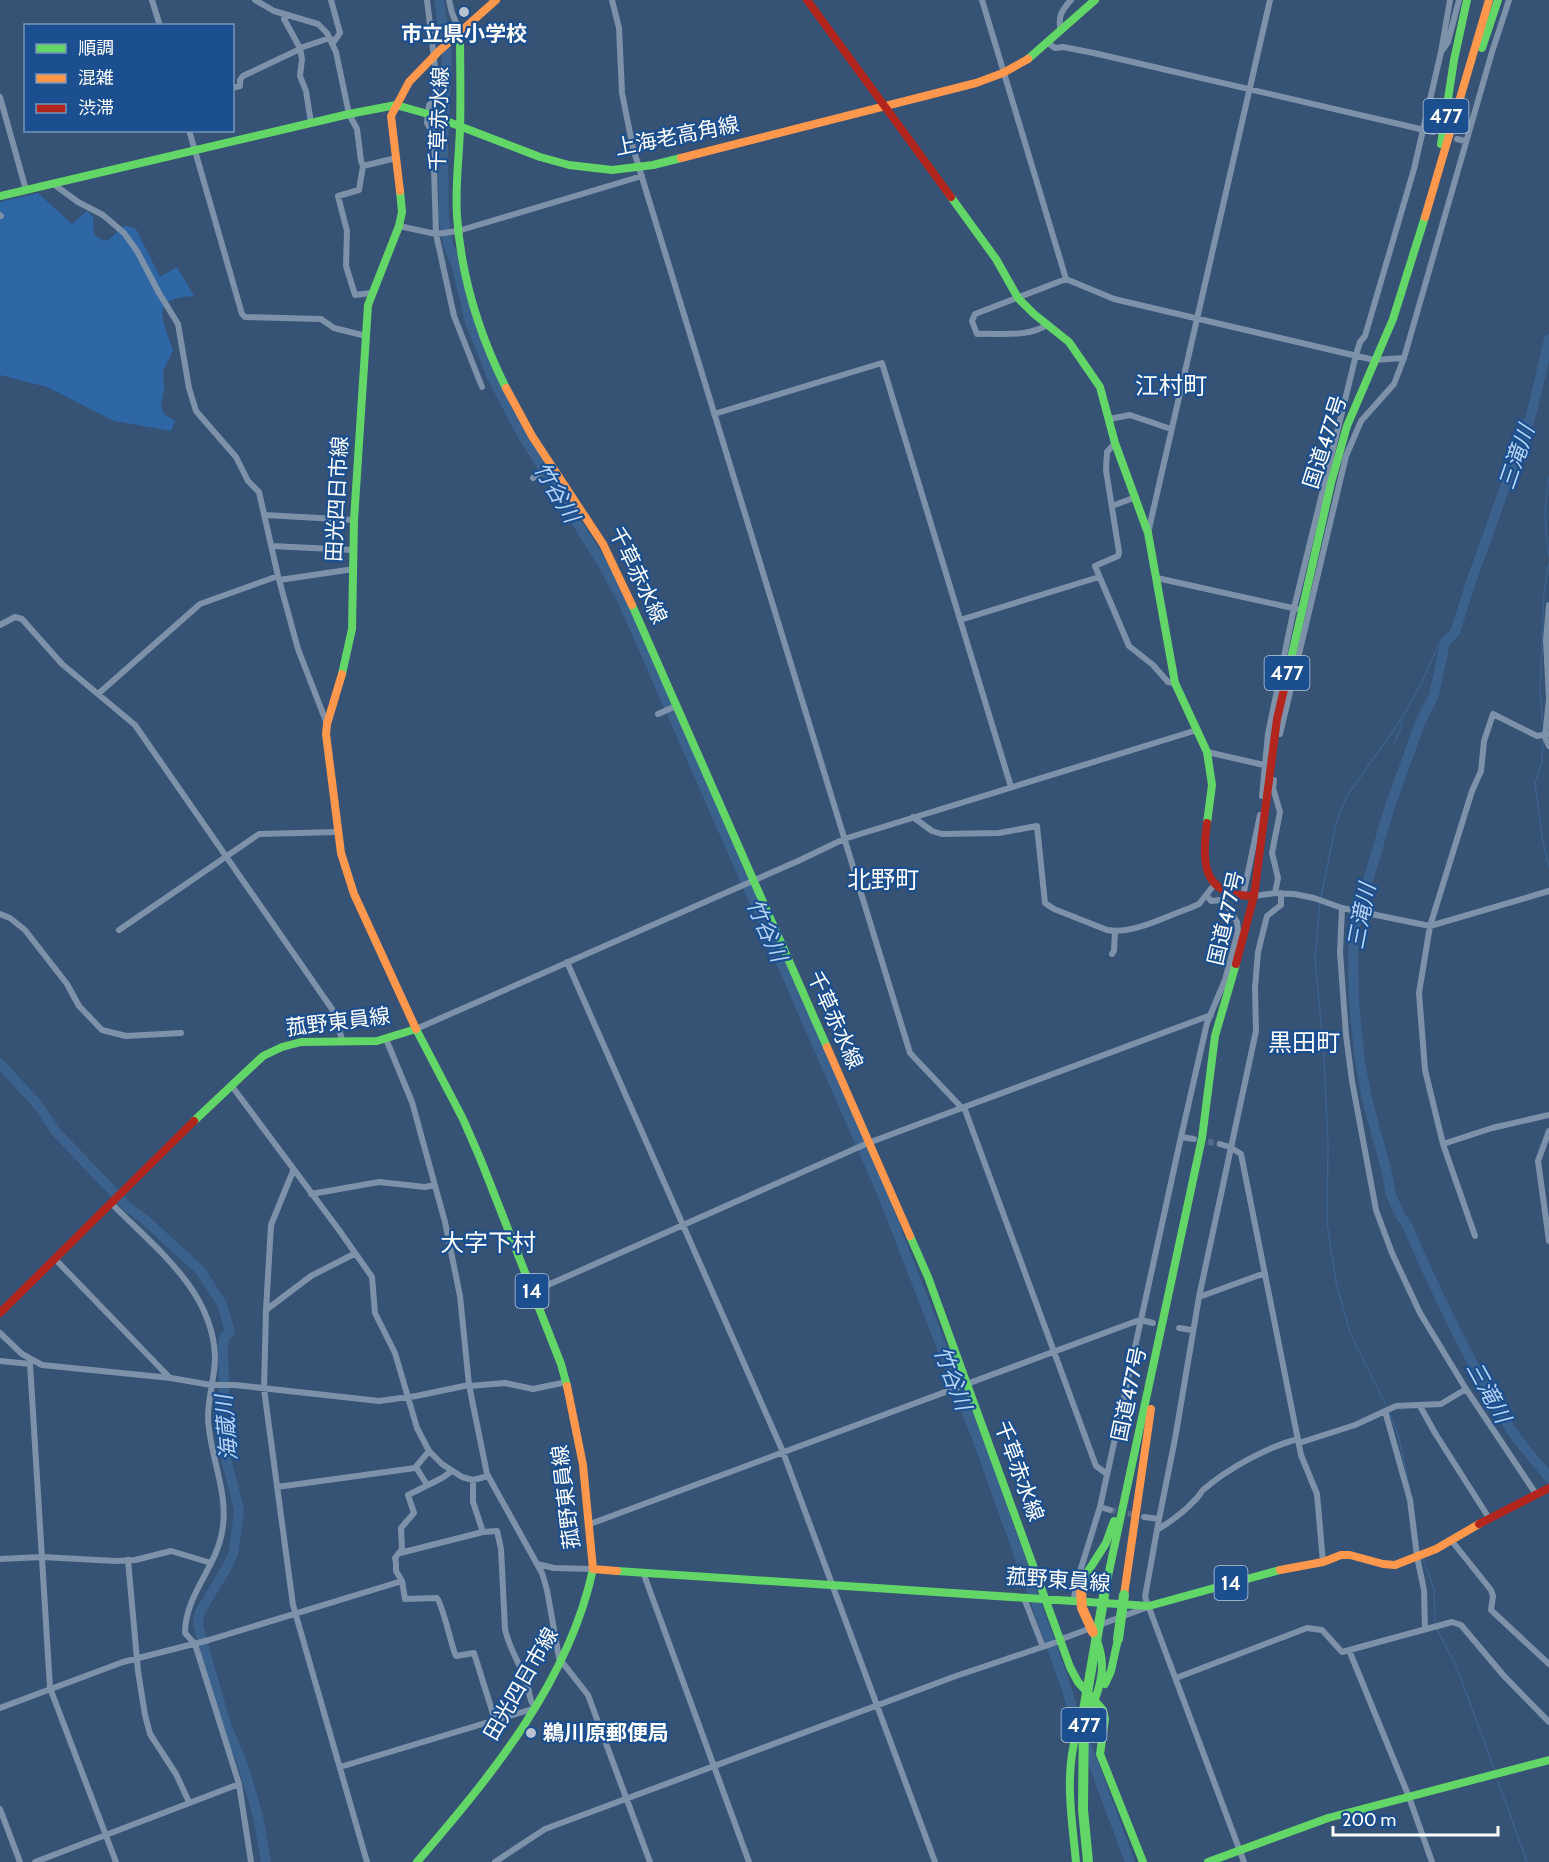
<svg xmlns="http://www.w3.org/2000/svg" width="1549" height="1862" font-family="Cabin,'Noto Sans JP',sans-serif">
<rect width="100%" height="100%" fill="#365274"/>
<path fill="#2f66a5" d="M38,193L72,224L87,211L93,217L94,234C113,252 113,227 126,226C127,226 135,228 136,229L160,277L177,267L194,296C147,298 164,321 173,351L163,371L164,389L161,406L164,414L175,421L171,431L114,421L47,387L0,375V202Z"/>
<g fill="none" stroke-linecap="round" stroke-linejoin="round">
<path stroke="#3b618d" stroke-width="1.5" d="M1549,477C1544,504 1544,529 1549,556
M1543,724L1540,692L1544,592L1549,563
M1543,738L1542,761L1535,783L1542,837L1549,867
M1394,743L1401,728L1402,718
M1321,897L1336,823L1347,796L1402,718L1422,682L1441,640L1455,632
M1320,902L1315,958L1324,1056L1328,1144L1327,1223L1336,1282L1350,1333L1387,1407
M1389,1412L1398,1434L1410,1491
M1413,1504L1419,1550
M1422,1557L1434,1588L1435,1625
M1437,1629L1457,1668L1494,1768
M1498,1781L1527,1862"/>
<path stroke="#3b618d" stroke-width="10" d="M439,0L447,54L443,147L444,219L448,245L457,266L470,322L492,377L520,431L602,563L624,604L882,1193L980,1446L1066,1687L1072,1707L1070,1720L1078,1736L1087,1747L1130,1862
M1549,339L1532,412L1472,579L1455,632L1445,643L1434,695L1420,723L1389,809L1355,926L1353,955L1354,1003L1360,1062L1367,1099L1386,1169L1391,1195L1401,1217L1406,1223C1436,1292 1469,1363 1509,1427C1520,1445 1536,1460 1549,1478
M0,1064L37,1104L57,1133L129,1208L144,1219L200,1270L222,1304L230,1332L224,1338L223,1347L224,1391L221,1429L226,1459L239,1509L236,1535L233,1554L227,1567L200,1612L198,1623L204,1649L227,1727L242,1762L258,1816L266,1862"/>
<path stroke="#546c89" stroke-width="6" stroke-dasharray="6 3" stroke-linecap="butt" d="M1199,1140L1220,1144
M1110,1510L1136,1515"/>
<path stroke="#7d92a8" stroke-width="6" d="M152,0L160,26
M255,0L274,11L318,24L327,33L336,52L349,114L357,129L361,161L363,166
M331,0L340,33L333,43
M427,0L437,83L435,99L429,105L427,123L435,136L434,168L436,234L454,316L482,387
M449,0L452,13L460,32
M612,0L619,28L622,93L633,148L910,1053L962,1108
M982,0L1066,279
M284,14V19L300,48L302,59L300,76L306,91L311,123
M1061,31C1057,17 1062,10 1071,0
M1048,43L1055,48L1063,47L1094,53L1433,132
M300,48L330,38
M1441,52L1448,42L1459,0
M232,88L240,86V80L243,76L300,49
M0,97L26,190
M189,130L242,314L245,317L321,319L334,328L366,336
M1457,139L1465,141
M52,183L78,202L103,215L124,233L137,251L159,293L178,324L189,388L196,411L236,457L248,481L259,492L278,576L298,649L327,724
M0,215L1,216
M399,226L436,234L458,231L642,176
M371,293L355,295L346,266L347,231L338,196L359,190L363,166L396,158
M1048,324C1029,338 999,333 977,334L972,321L975,314L1066,279L1114,299L1374,360L1404,358L1492,52L1509,0
M714,414L882,363L1011,787
M1109,419L1130,415L1171,429
M1115,443L1107,452L1106,470L1119,552L1118,556L1095,566L1129,646L1153,665L1168,682L1175,683
M533,478L551,465
M1112,506L1136,497
M265,515L354,520
M1148,533L1270,0
M272,546L353,550
M1157,578L1297,609
M279,580L354,569
M1549,605L1546,640L1549,699L1545,737L1549,746
M960,620L1099,577
M0,625L15,617L22,619L62,664L135,725L332,1009L343,1042
M98,694L200,604L278,576
M658,714L676,706
M1280,734L1346,456L1361,421L1394,384L1404,358
M1207,752L1264,765
M1274,780L1273,788L1280,812L1272,853L1278,878L1275,893
M1262,796L1268,734L1294,608L1356,355L1360,342L1365,336L1414,169L1441,52L1450,0
M913,817L932,831L942,834L999,833L1037,826L1045,903L1054,909L1107,930C1132,935 1166,916 1190,908L1199,904L1214,885
M1243,896L1260,815
M1254,896L1275,893L1294,894L1314,898L1342,908L1430,926L1549,891
M1342,908L1340,952L1346,1035L1352,1081L1376,1210L1392,1253L1420,1313L1466,1389L1536,1494
M0,914L10,918L25,930L67,984L79,1006L102,1030L126,1036L181,1033
M119,930L259,834L338,832
M1112,954L1114,951L1115,932
M567,962L783,1452L935,1862
M416,1029L798,861L844,839L1197,730
M386,1039L412,1102L445,1222L460,1296L469,1385L487,1474L542,1573L547,1590L559,1658L588,1695L650,1862
M231,1085L339,1230L372,1277L375,1313L395,1353L417,1428L429,1451L442,1464L462,1477L473,1480L488,1476
M964,1107L1096,1466L1107,1474
M1549,1131L1538,1161L1549,1241
M1194,1139L1181,1137L1207,1023L1225,980L1238,931L1237,922L1225,902L1221,900L1211,901L1207,896
M1220,1144L1230,1147L1241,1154L1301,1455L1317,1494L1323,1562
M1443,1144L1492,1128L1549,1115
M293,1171L271,1225L266,1310L264,1389L293,1605L367,1862
M311,1194L379,1182L425,1187L435,1185
M111,1203C154,1247 213,1290 215,1357C215,1381 205,1405 209,1429C213,1464 229,1497 222,1532C216,1568 185,1595 185,1633L195,1644L239,1784L251,1862
M1475,1236L1443,1144L1425,1070L1419,993L1430,926L1472,791L1481,771L1484,741L1493,714L1537,736L1549,734
M55,1259L170,1378
M532,1292L868,1143L1211,1015
M1199,1297L1256,1031L1255,988L1258,952L1267,916L1281,905V893
M266,1310L311,1276L354,1254
M1179,1328L1192,1330
M0,1333L22,1354L42,1365L171,1378L211,1385H235L379,1401L416,1396L469,1385
M0,1361L30,1364L31,1361
M30,1364L50,1688L116,1862
M469,1386L505,1383L533,1389L567,1382
M1420,1406L1435,1433L1489,1518
M1385,1411L1410,1500L1417,1557L1424,1590L1425,1629
M1299,1443L1355,1425L1396,1406L1441,1404L1466,1389
M416,1467L427,1485
M452,1471L442,1478L408,1495L414,1513L401,1528L402,1549L395,1558L396,1563V1571L402,1581L405,1599L437,1598C442,1603 451,1643 455,1654L456,1656L474,1653L495,1720
M473,1480V1502L483,1532L497,1531L501,1549L505,1629C509,1649 521,1665 527,1684C530,1692 529,1702 535,1707
M277,1487L415,1468L429,1451
M1110,1510L1100,1507L1181,1137
M1144,1517L1159,1519L1145,1597L1244,1862
M1159,1519L1175,1439L1199,1297L1265,1273
M590,1524L1134,1322L1141,1320L1153,1323
M1157,1530C1170,1522 1184,1512 1194,1501C1198,1498 1200,1493 1203,1490C1227,1469 1267,1447 1298,1439
M1451,1540L1491,1590L1493,1596L1491,1610L1549,1664
M400,1553L483,1532
M0,1559L42,1557L116,1561L135,1560L171,1551L211,1563
M128,1560L138,1671L145,1715L150,1734L176,1774L189,1802
M537,1564L554,1568L593,1569
M643,1572L749,1862
M1024,1598L1043,1647
M1073,1602L1078,1578L1100,1507
M1059,1640L1145,1608
M1349,1650L1409,1797L1432,1862
M1176,1678L1307,1628L1322,1630L1342,1652L1452,1622L1461,1625L1504,1676L1549,1722
M0,1708L123,1662L209,1640L402,1581
M340,1767L529,1710L533,1711
M0,1809L20,1862
M35,1862L239,1784
M495,1862L545,1829L956,1676L1060,1641"/>
<path stroke="#63d668" stroke-width="8" d="M460,32C460,64 461,97 460,129C459,158 455,187 457,216C461,276 479,334 506,388
M1482,48L1498,0
M1028,59L1095,0
M1441,144L1454,60L1467,0
M0,196L349,114L396,105L428,114L540,157L569,165L612,170L653,165L681,158
M951,197L996,259L1018,298L1034,314L1069,342L1100,387L1115,443L1148,533L1175,683L1207,752L1212,785L1207,823
M632,605L827,1047
M342,674L352,629L354,520L368,305L399,226L402,212L400,191
M1286,681L1331,483L1347,426L1393,319L1425,217
M194,1121L263,1056L282,1047L301,1042L377,1041L416,1029L463,1119L480,1158L561,1364L567,1386
M910,1236L928,1277L1070,1667L1078,1682L1103,1710L1105,1719L1100,1754L1143,1862
M617,1571L1149,1606L1280,1570
M1105,1590L1202,1138L1215,1036L1236,964
M1081,1591L1087,1573L1106,1543L1114,1521
M1094,1634C1105,1657 1104,1675 1095,1699
M1105,1684L1111,1671L1118,1639
M417,1862C491,1776 569,1682 593,1569
M1076,1862C1072,1820 1064,1773 1077,1732C1081,1720 1089,1710 1095,1699
M1208,1862L1328,1818L1549,1760"/>
<path stroke="#ff974d" stroke-width="8" d="M681,158L976,83L1003,73L1028,59
M400,191L391,116L409,82L439,51L496,0
M1425,217L1489,0
M506,388L532,436L603,544L632,605
M342,674L327,724L326,734L341,853L354,894L416,1029
M827,1047L910,1236
M567,1386L583,1465L593,1569L617,1571
M1280,1570L1323,1562L1341,1555H1350L1383,1564L1395,1565L1436,1549L1479,1524
M1124,1595L1151,1409"/>
<path stroke="#b3261e" stroke-width="8" d="M807,0L951,197
M1207,823C1201,865 1203,896 1254,896
M1236,964L1254,896L1277,719L1286,681
M0,1313L194,1121
M1479,1524L1549,1488"/>
<path stroke="#63d668" stroke-width="10" d="M1118,1639L1124,1595
M1088,1862L1083,1810L1084,1710L1105,1590"/>
<path stroke="#ff974d" stroke-width="10" d="M1081,1591L1082,1608L1093,1632"/>
</g>
<g fill="#b9c2ce" stroke="#1b4f8f" stroke-width="2">
<circle cx="464" cy="12" r="6"/>
<circle cx="531" cy="1733" r="6"/>
</g>
<g text-anchor="middle" stroke-width="4.5" stroke-linejoin="round" paint-order="stroke">
<g fill="#1b4f8f" stroke="#bbcadd" stroke-width="1.5">
<rect x="1423.5" y="99" width="45" height="34" rx="4.5"/>
<rect x="1264.5" y="656" width="45" height="34" rx="4.5"/>
<rect x="515.5" y="1274" width="33" height="34" rx="4.5"/>
<rect x="1214.5" y="1566" width="33" height="34" rx="4.5"/>
<rect x="1061.5" y="1708" width="45" height="34" rx="4.5"/>
</g>
<g font-size="20" font-weight="bold" fill="#fff">
<text x="1446" y="123">477</text>
<text x="1287" y="680">477</text>
<text x="532" y="1298">14</text>
<text x="1231" y="1590">14</text>
<text x="1084" y="1732">477</text>
</g>
<g font-size="21" font-weight="bold" fill="#fff" stroke="#1b4f8f">
<text x="464" y="41">市立県小学校</text>
<text x="543" y="1740" text-anchor="start">鵜川原郵便局</text>
</g>
<g font-size="21" fill="#fff" stroke="#1b4f8f">
<text transform="translate(439 119) rotate(-88)" y="7">千草赤水線</text>
<text transform="translate(677 136) rotate(-11)" y="7">上海老高角線</text>
<text transform="translate(1325 442) rotate(-72)" y="7">国道477号</text>
<text transform="translate(337 499) rotate(-87)" y="7">田光四日市線</text>
<text transform="translate(638 575) rotate(64)" y="7">千草赤水線</text>
<text transform="translate(1226 918) rotate(-77)" y="7">国道477号</text>
<text transform="translate(835 1020) rotate(66)" y="7">千草赤水線</text>
<text transform="translate(338 1022) rotate(-7)" y="7">菰野東員線</text>
<text transform="translate(1129 1394) rotate(-78)" y="7">国道477号</text>
<text transform="translate(1019 1471) rotate(70)" y="7">千草赤水線</text>
<text transform="translate(566 1497) rotate(-97)" y="7">菰野東員線</text>
<text transform="translate(1058 1580) rotate(4)" y="7">菰野東員線</text>
<text transform="translate(521 1684) rotate(-60)" y="7">田光四日市線</text>
</g>
<g font-size="22" font-style="italic" fill="#b5d3f5" stroke="#1b4f8f">
<text transform="translate(1516 457) rotate(-71)" y="8">三滝川</text>
<text transform="translate(557 492) rotate(59)" y="8">竹谷川</text>
<text transform="translate(1361 916) rotate(-79)" y="8">三滝川</text>
<text transform="translate(767 930) rotate(66)" y="8">竹谷川</text>
<text transform="translate(953 1378) rotate(69)" y="8">竹谷川</text>
<text transform="translate(1489 1392) rotate(61)" y="8">三滝川</text>
<text transform="translate(226 1428) rotate(-95)" y="8">海蔵川</text>
</g>
<g font-size="24" fill="#fff" stroke="#1b4f8f">
<text x="1171" y="394">江村町</text>
<text x="883" y="888">北野町</text>
<text x="1304" y="1051">黒田町</text>
<text x="488" y="1251">大字下村</text>
</g>
</g>
<rect x="24" y="24" width="210" height="108" fill="#1b4f8f" stroke="#7695bc" stroke-width="1.5"/>
<rect x="36" y="44" width="30" height="9" fill="#63d668" stroke="#7695bc" stroke-width="1.5"/>
<text x="78" y="54" font-size="18" fill="#ffffff">順調</text>
<rect x="36" y="74" width="30" height="9" fill="#ff974d" stroke="#7695bc" stroke-width="1.5"/>
<text x="78" y="84" font-size="18" fill="#ffffff">混雑</text>
<rect x="36" y="104" width="30" height="9" fill="#b3261e" stroke="#7695bc" stroke-width="1.5"/>
<text x="78" y="114" font-size="18" fill="#ffffff">渋滞</text>
<path d="M1333 1826v9h165v-9" fill="none" stroke="#ffffff" stroke-width="3"/>
<text x="1342" y="1826" font-size="18" fill="#ffffff" stroke="#1b4f8f" stroke-width="4.5" paint-order="stroke">200 m</text>
</svg>
